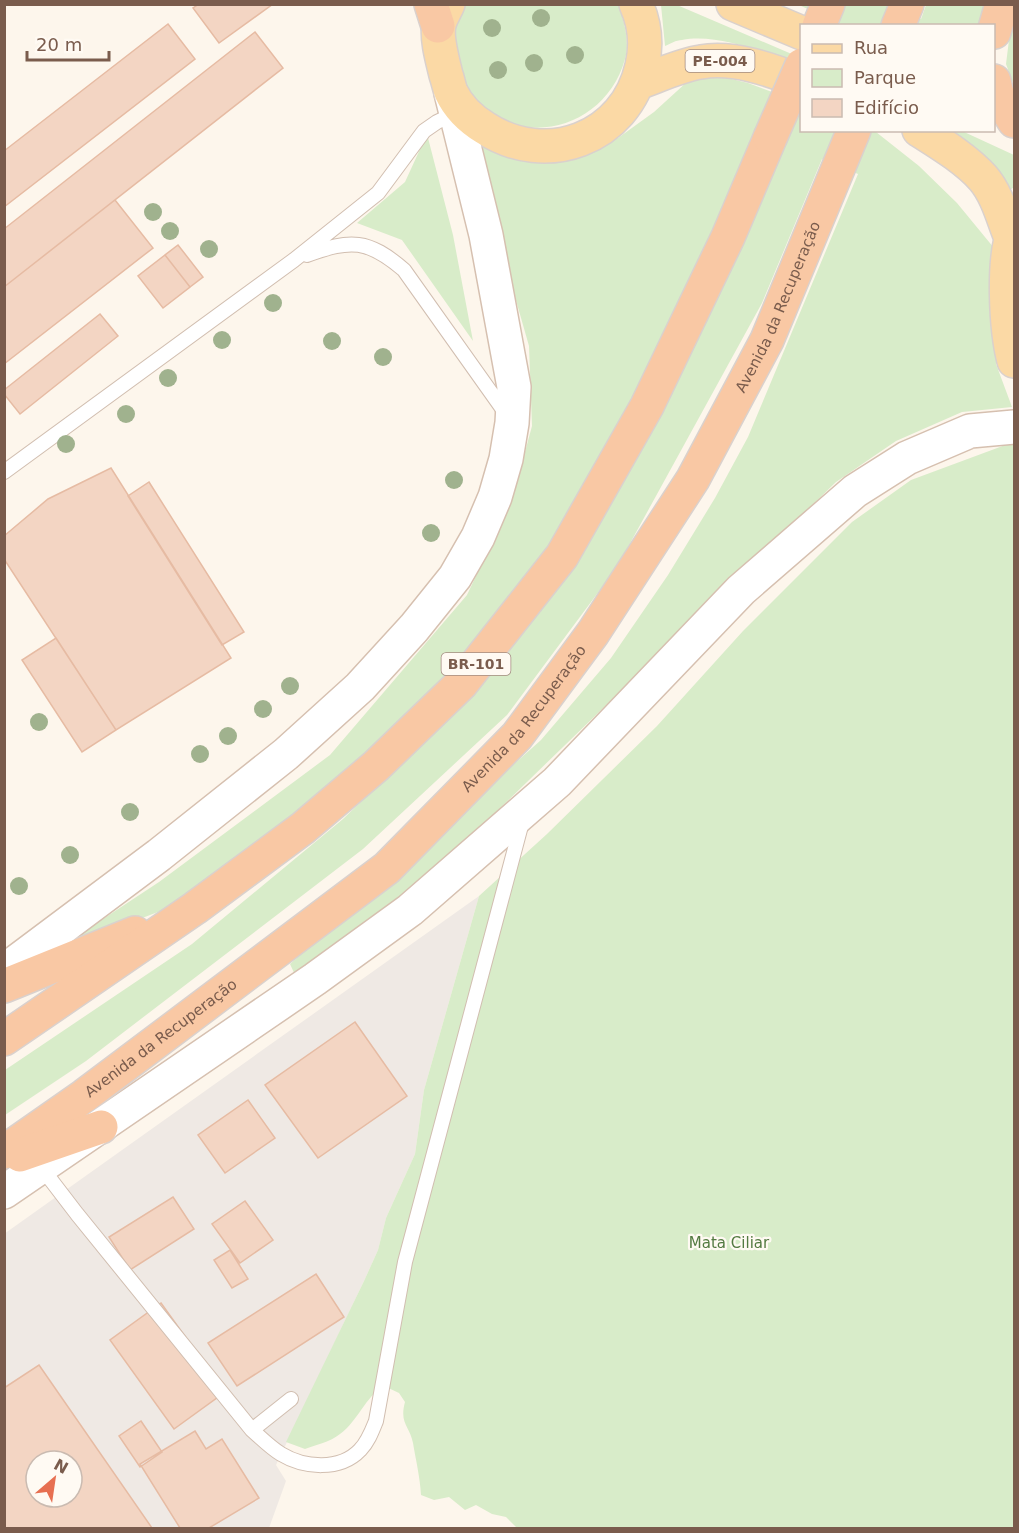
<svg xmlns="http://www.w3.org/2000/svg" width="1019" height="1533" font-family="'DejaVu Sans',sans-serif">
<rect width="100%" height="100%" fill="#fdf6ec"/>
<path fill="#efe9e4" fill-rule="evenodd" d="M479,896L424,1090L415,1154L386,1218L378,1250L364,1281L276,1465L286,1481L269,1528H5L4,1234ZM36,1461H72V1497H36Z"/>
<path fill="#d8ecc9" d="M456,5H619C624,22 630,41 625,59C607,125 528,151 476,103C467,93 458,82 453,69C450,57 455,19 456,5Z
M661,5H677L801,58V67C767,54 720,33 682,40C676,40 670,44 665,46Z
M799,5H893L921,19L926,5H988L983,26L843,25Z
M1014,14V86L1006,64L1010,32Z
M715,75L748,83L801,103L802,130L876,132L919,166L957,203L994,248L999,285L996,364L1012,407L962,412L896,441L836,482L426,880L296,977L290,964L541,740L611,658L668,575L715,498L748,437L858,174L822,159L762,303L617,567L507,715L363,849L86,1061L5,1115V1070L192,944L343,819L466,701L588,537L676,312L576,507L530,580L436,687L349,772L192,899L53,952L159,882L330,755L467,595L512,500L532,426L529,346L465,121L574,148L618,138L654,112L688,81Z
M945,131H962L1014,155V187L1009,191Z
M427,134L453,235L473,341L402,240L357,223L405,182Z
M1008,444H1014V1528H517L506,1517L492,1514L476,1505L465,1510L449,1497L434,1500L421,1495C420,1477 416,1461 413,1443C410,1426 399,1424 405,1402L399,1393L384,1386C365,1397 358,1421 340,1434C330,1442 316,1445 305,1449L286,1442L364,1281L378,1250L386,1218L415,1154L424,1090L479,896L547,834L657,726L743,631L852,522L911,480Z"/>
<path fill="#f3d5c3" stroke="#e6bba3" stroke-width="1.5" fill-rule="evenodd" d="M199,4H273L219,43L193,8Z
M168,24L195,59L4,207V151Z
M255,32L283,68L4,287V229Z
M115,200L153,248L4,364V287Z
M178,245L203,277L190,287L165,255Z
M165,255L190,287L163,308L138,276Z
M100,314L118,336L20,414L4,394V390Z
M111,468L231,658L116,730L4,559V536L48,499Z
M149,482L244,632L222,645L128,496Z
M56,638L116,730L82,752L22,660Z
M355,1022L407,1096L318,1158L265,1085Z
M248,1100L275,1138L225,1173L198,1135Z
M173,1197L194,1229L130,1270L109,1237Z
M245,1201L273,1240L240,1263L212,1224Z
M230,1250L248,1279L232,1288L214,1260Z
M316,1274L344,1317L237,1386L208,1343Z
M161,1303L225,1392L174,1429L110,1340Z
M39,1365L152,1528H4V1388ZM36,1461H72V1497H36Z
M141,1421L162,1452L140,1467L119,1436Z
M195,1431L206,1449L222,1439L259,1498L209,1528H180L140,1464Z"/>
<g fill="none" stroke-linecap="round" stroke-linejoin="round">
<g stroke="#d1beb0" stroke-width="16">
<path id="service" d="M307,255C351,239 368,239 404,270L507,415
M4,472L294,260L378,193L424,131L437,122L456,113
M41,1167L77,1214L252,1430
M291,1399L252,1430C261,1438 271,1448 281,1454C304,1468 340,1471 360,1450C368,1442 372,1431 376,1421L405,1262L522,822"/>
</g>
<g stroke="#d6c0b0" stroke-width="36">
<path id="secondary" d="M4,971L159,855L286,754L360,687L414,628L455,577L478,537L495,497L506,459L512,423L514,387L486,235L451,93
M4,1192L315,979L410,910L557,782L741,590L855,491L907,458L970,431L1014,427"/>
</g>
<g stroke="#dad1cd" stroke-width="36">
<path id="primary" d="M448,4C445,11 440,19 439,25C436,38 443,62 446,75C448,80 449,87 451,92C458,107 472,120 485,128C546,168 626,139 642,66C647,45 645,24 636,4
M733,4L802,33
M638,83C658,76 680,65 701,62C733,56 772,70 802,82
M919,130C941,144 966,159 983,178C997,194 1003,218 1011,238
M1014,230C1002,260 1006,330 1014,361"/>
</g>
<g stroke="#dad1cd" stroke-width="36">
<g id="trunk">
<path d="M431,4L438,26"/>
<path d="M819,26L828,4"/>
<path d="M898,26L907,4"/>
<path d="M994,32L1002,4"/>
<path d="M994,81L997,94L1014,121"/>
<path d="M4,986L135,933"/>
<path d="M4,1039L195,908L303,828L376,766L461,684L562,556L647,406L728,237L770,138"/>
<path id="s1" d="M4,1152L84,1096L387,868L517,736L593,633L693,479L767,340L854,130"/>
<path d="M20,1155L101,1127"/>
</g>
</g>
<use href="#service" stroke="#fff" stroke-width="14"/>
<use href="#secondary" stroke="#fff" stroke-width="33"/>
<use href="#primary" stroke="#fbd9a5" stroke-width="33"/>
<use href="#trunk" stroke="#f9c8a4" stroke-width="33"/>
<g stroke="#dad1cd" stroke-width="36" stroke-linecap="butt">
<path id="trunk-bridge" d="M770,138L802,65"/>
</g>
<use href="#trunk-bridge" stroke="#f9c8a4" stroke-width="33"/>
</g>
<g fill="#a0b28e">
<circle cx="541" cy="18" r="9"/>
<circle cx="492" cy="28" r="9"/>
<circle cx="575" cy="55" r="9"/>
<circle cx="534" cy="63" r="9"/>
<circle cx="498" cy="70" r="9"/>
<circle cx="153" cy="212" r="9"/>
<circle cx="170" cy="231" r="9"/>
<circle cx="209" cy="249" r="9"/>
<circle cx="273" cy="303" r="9"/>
<circle cx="222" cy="340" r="9"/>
<circle cx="332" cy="341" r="9"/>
<circle cx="383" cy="357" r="9"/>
<circle cx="168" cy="378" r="9"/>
<circle cx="126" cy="414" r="9"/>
<circle cx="66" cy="444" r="9"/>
<circle cx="454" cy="480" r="9"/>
<circle cx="431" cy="533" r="9"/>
<circle cx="290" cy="686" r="9"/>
<circle cx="263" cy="709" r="9"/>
<circle cx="39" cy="722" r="9"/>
<circle cx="228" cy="736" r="9"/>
<circle cx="200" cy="754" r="9"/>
<circle cx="130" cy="812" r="9"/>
<circle cx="70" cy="855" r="9"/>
<circle cx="19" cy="886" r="9"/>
</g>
<g text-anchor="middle" stroke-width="4.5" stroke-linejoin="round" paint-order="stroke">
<g fill="#fffaf3" stroke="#a28b7f" stroke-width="1.5">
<rect x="685.5" y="50" width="69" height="22" rx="4.5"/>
<rect x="441.5" y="653" width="69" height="22" rx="4.5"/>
</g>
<g font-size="14" font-weight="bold" fill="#7a5c4d">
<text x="720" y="66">PE-004</text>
<text x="476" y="669">BR-101</text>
</g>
<g font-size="15" fill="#7a5c4d" stroke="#fffaf3">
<text dy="5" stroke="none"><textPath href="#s1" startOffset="1166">Avenida da Recuperação</textPath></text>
<text dy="5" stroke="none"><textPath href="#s1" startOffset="680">Avenida da Recuperação</textPath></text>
<text dy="5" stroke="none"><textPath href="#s1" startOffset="194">Avenida da Recuperação</textPath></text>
</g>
<g font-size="15" fill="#537a41" stroke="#fffaf3">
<text x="729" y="1248">Mata Ciliar</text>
</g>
</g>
<rect width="1019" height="1533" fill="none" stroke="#7a5c4d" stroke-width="12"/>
<rect x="800" y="24" width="195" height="108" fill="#fffaf3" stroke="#cabbb1" stroke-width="1.5"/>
<rect x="812" y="44" width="30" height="9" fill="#fbd9a5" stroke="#cabbb1" stroke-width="1.5"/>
<text x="854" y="54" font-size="18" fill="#7a5c4d">Rua</text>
<rect x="812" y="69" width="30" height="18" fill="#d8ecc9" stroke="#cabbb1" stroke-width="1.5"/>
<text x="854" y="84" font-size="18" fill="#7a5c4d">Parque</text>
<rect x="812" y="99" width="30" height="18" fill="#f3d5c3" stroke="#cabbb1" stroke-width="1.5"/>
<text x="854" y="114" font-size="18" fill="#7a5c4d">Edifício</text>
<g transform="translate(54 1479) rotate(29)"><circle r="28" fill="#fffaf3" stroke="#cabbb1" stroke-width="1.5"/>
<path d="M0-4.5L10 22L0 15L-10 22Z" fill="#e76f51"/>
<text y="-9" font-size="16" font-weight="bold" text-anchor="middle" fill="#7a5c4d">N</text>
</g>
<path d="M27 51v9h82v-9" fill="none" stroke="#7a5c4d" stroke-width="3"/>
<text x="36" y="51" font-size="18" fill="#7a5c4d" stroke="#fffaf3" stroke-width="4.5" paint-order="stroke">20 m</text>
</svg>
